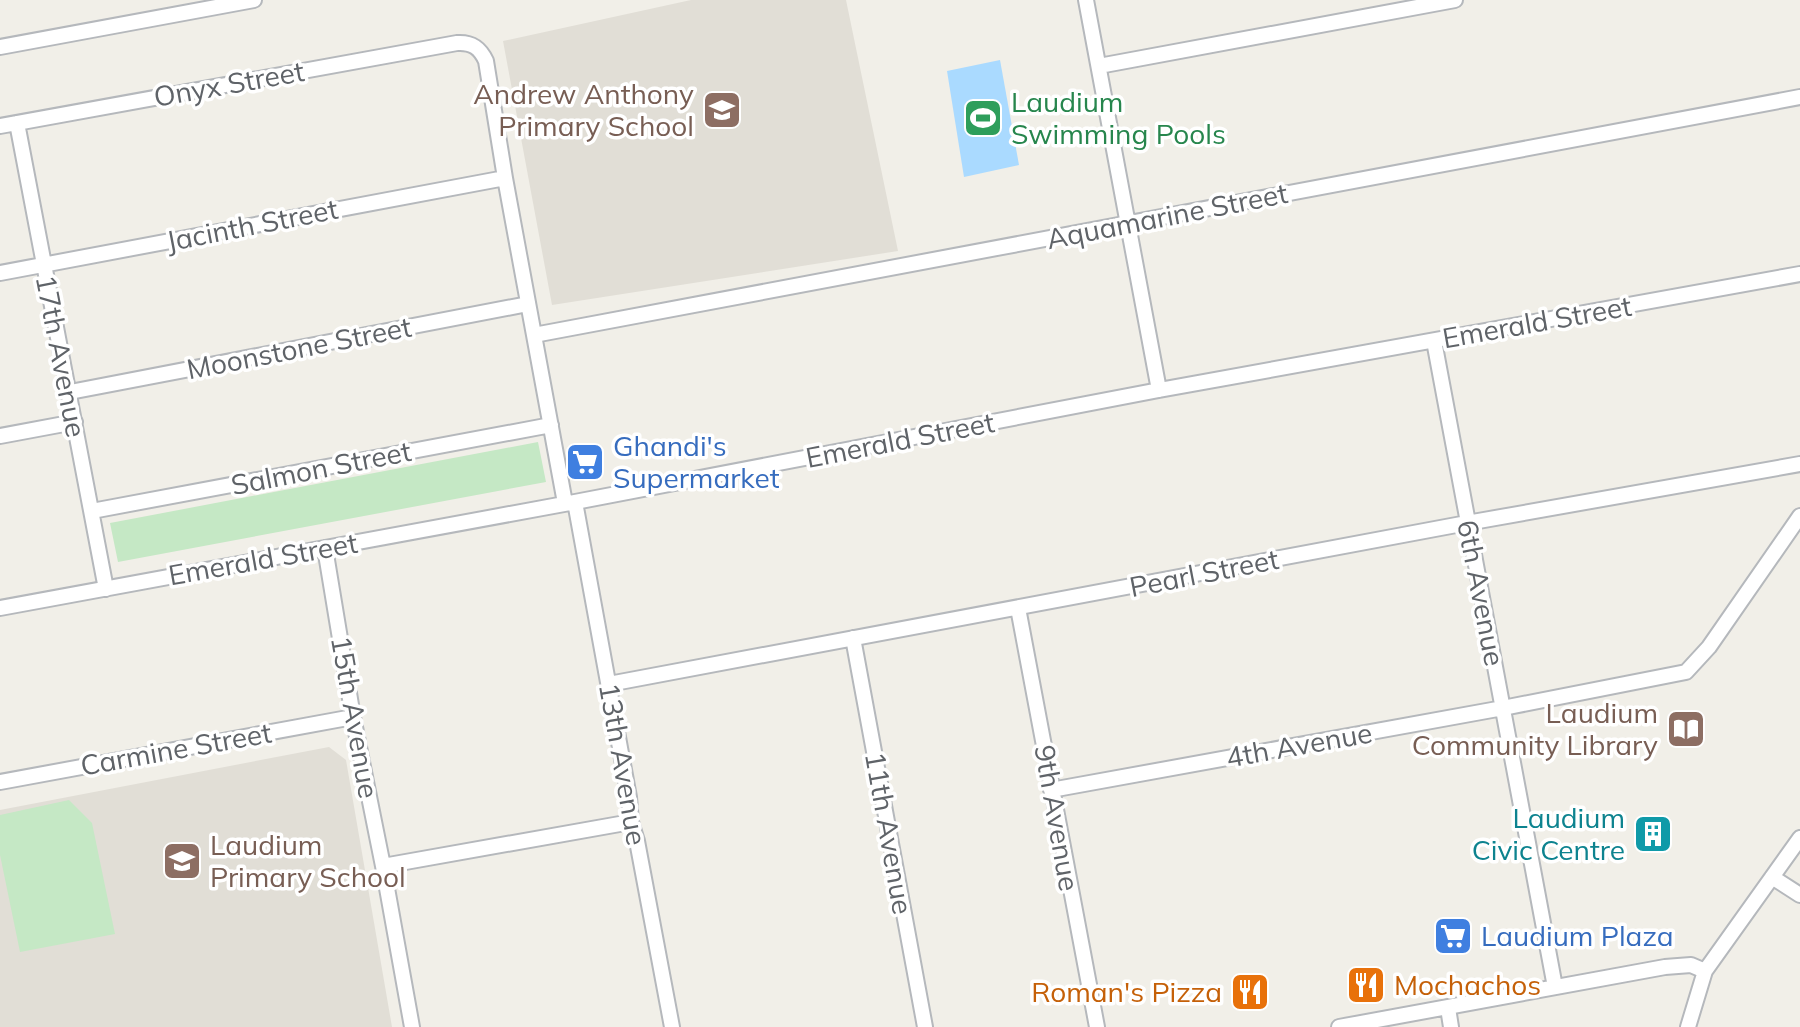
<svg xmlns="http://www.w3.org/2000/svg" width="1800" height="1027" font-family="Mulish,sans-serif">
<rect width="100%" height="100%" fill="#f1efe8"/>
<path fill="#e1ded6" d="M691,0H846L898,251L552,305L503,41Z
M329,747L346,760L392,1027H0V810Z"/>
<path fill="#c5e8c5" d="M538,442L546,482L118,562L110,523Z
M69,800L92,823L115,934L20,952L0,855V815Z"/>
<path fill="#aadaff" d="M1000,60L1019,165L964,177L947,71Z"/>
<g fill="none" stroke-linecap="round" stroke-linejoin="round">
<g stroke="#b5b8bc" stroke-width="18">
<path id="minor" d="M1086,0L1159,390
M0,47L254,0
M1099,66L1455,0
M17,123L106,589
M0,126L457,43C472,42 480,48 486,61L505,178L565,503
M0,273L505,178
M534,335L1800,97
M1434,341L1555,987
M70,392L528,304
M0,436L75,422
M575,502L629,797L631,822L637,841L672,1027
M92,511L551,425
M325,548L353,717L383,866L412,1027
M0,608L575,502L1159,390L1800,274
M1018,608L1097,1027
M853,638L925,1027
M609,684L1467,523L1800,464
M0,782L353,717
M1051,790L1503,708L1686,672L1709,647L1800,516
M383,866L631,822
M1772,877L1800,895
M1448,1008L1451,1027
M1339,1027L1665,967L1691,965L1705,971
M1688,1027L1705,971L1800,838"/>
</g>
<use href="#minor" stroke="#fff" stroke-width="14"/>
</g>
<defs>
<g id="school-square" transform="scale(2)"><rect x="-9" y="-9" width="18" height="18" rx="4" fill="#8d6e63" stroke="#fff"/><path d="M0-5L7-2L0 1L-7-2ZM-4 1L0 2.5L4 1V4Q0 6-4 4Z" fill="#fff"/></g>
<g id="stadium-square" transform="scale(2)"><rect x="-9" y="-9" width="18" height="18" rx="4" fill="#2e9e5b" stroke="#fff"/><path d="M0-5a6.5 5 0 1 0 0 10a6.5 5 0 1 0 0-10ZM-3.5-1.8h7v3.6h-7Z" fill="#fff"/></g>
<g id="supermarket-square" transform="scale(2)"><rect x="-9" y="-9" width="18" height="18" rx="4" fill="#3f7fe0" stroke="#fff"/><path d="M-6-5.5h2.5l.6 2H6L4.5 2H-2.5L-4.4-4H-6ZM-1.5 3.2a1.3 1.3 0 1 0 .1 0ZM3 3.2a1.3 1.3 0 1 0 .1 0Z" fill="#fff"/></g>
<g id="library-square" transform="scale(2)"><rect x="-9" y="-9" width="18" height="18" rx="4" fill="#8d6e63" stroke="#fff"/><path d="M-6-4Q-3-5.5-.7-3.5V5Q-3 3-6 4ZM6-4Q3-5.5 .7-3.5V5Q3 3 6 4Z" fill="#fff"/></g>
<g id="building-square" transform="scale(2)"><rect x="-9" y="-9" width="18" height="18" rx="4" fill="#0f9aa8" stroke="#fff"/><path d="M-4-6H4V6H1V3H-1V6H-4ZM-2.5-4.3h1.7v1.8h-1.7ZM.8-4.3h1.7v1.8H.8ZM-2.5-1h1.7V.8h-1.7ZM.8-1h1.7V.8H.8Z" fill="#fff"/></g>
<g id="restaurant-square" transform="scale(2)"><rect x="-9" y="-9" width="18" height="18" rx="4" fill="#e8710a" stroke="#fff"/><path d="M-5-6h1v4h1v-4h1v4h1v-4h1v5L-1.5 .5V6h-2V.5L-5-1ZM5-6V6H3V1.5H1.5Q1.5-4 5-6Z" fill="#fff"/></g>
</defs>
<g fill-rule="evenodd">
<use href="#school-square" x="722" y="110"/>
<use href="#stadium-square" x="983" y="118"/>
<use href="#supermarket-square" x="585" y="462"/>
<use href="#library-square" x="1686" y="729"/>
<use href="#building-square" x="1653" y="834"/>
<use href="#school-square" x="182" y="861"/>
<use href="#supermarket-square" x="1453" y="936"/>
<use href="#restaurant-square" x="1366" y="985"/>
<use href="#restaurant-square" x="1250" y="992"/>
</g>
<g text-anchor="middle" stroke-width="7" stroke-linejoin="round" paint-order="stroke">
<g font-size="28" fill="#5f6368" stroke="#fff">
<text transform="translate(229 84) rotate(-10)" y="10">Onyx Street</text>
<text transform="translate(1167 216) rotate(-11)" y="10">Aquamarine Street</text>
<text transform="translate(252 225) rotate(-11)" y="10">Jacinth Street</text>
<text transform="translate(1537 322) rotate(-10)" y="10">Emerald Street</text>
<text transform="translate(299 348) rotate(-11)" y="10">Moonstone Street</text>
<text transform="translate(61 356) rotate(79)" y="10">17th Avenue</text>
<text transform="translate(900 440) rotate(-11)" y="10">Emerald Street</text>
<text transform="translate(321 468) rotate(-11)" y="10">Salmon Street</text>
<text transform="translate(263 559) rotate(-10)" y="10">Emerald Street</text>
<text transform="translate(1204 573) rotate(-11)" y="10">Pearl Street</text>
<text transform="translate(1481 593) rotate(79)" y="10">6th Avenue</text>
<text transform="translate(355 717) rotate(80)" y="10">15th Avenue</text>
<text transform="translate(1299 745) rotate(-10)" y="10">4th Avenue</text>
<text transform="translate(176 749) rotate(-10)" y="10">Carmine Street</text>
<text transform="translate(623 764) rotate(80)" y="10">13th Avenue</text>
<text transform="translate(1057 818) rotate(80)" y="10">9th Avenue</text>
<text transform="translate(889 833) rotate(80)" y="10">11th Avenue</text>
</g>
<g font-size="28" fill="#785e54" stroke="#fff" text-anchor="end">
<text x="694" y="104">Andrew Anthony<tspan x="694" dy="32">Primary School</tspan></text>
<text x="1658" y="723">Laudium<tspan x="1658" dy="32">Community Library</tspan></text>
<text x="210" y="855" text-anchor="start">Laudium<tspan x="210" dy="32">Primary School</tspan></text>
</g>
<g font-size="28" fill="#27864d" stroke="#fff" text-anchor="start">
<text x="1011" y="112">Laudium<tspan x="1011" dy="32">Swimming Pools</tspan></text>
</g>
<g font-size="28" fill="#366cbe" stroke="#fff" text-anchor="start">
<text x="613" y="456">Ghandi's<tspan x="613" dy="32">Supermarket</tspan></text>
<text x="1481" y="946">Laudium Plaza</text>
</g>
<g font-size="28" fill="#0d838f" stroke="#fff" text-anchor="end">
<text x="1625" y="828">Laudium<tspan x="1625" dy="32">Civic Centre</tspan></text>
</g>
<g font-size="28" fill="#c56008" stroke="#fff" text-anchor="start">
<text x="1394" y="995">Mochachos</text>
<text x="1222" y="1002" text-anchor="end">Roman's Pizza</text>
</g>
</g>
</svg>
